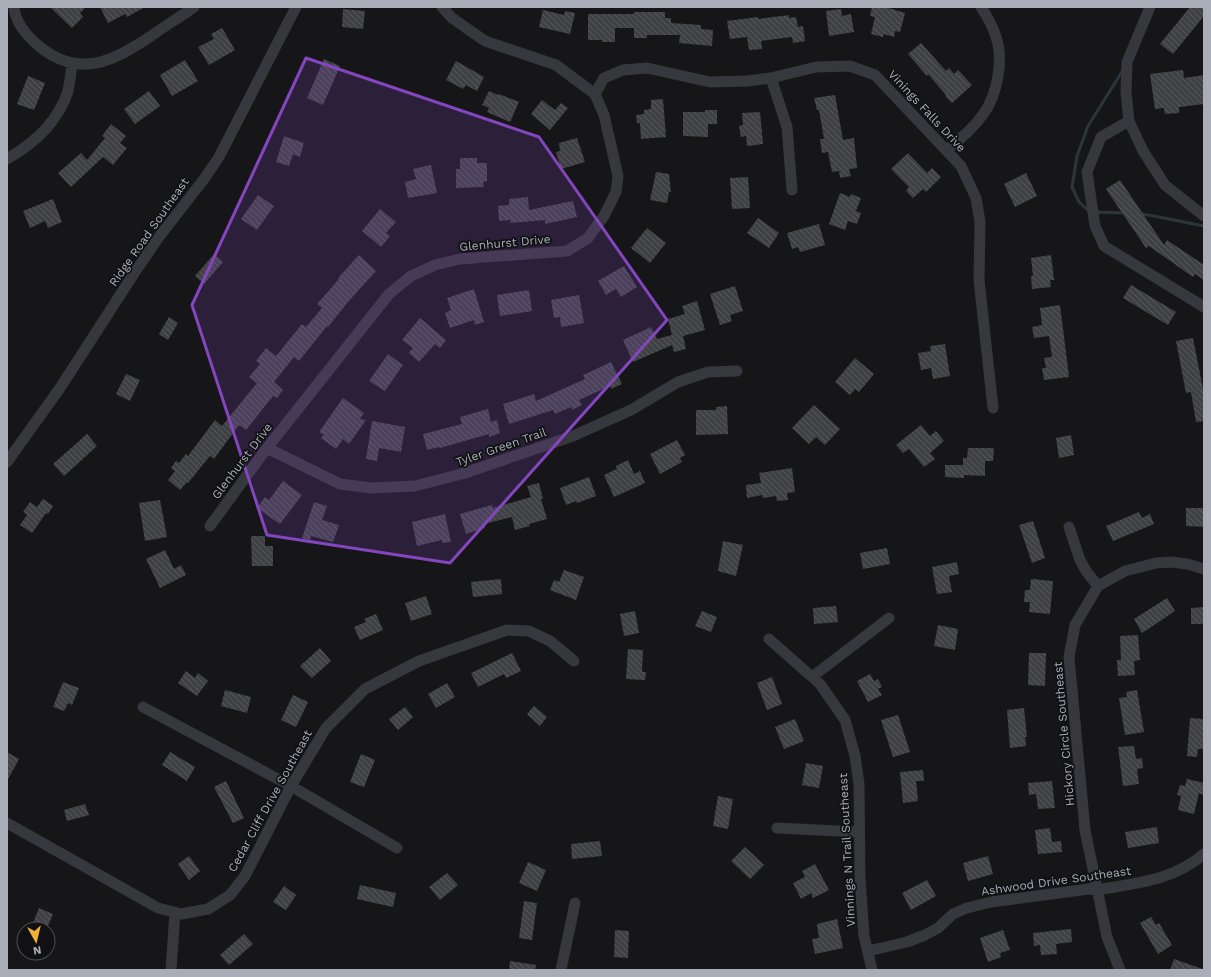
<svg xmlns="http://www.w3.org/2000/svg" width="1211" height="977" font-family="'Work Sans',sans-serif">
<defs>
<pattern id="building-back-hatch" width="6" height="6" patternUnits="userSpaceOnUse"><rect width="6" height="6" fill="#404145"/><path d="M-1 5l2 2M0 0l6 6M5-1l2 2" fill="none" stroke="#595a5e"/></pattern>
</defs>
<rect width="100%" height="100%" fill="#161618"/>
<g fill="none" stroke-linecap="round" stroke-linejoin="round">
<path stroke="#2c353c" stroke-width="3" d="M1090,212L1079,202L1072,187L1077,156L1088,126L1123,70
M1095,212L1126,213
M1141,214L1154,216L1204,226"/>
</g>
<path fill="url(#building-back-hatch)" d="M50,7H86L80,13L83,17L72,28Z
M100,7H145L127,17L125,14L108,23Z
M872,7H885L905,13L900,32L895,31L894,37L884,34L883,37L871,34L875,17L870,16Z
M1190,7H1204V16L1173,54L1160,44Z
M343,9L365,11L363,29L342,27Z
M841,9L842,16L851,14L854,32L829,36L826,11Z
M543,10L564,15L565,11L575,13L570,34L539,27Z
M634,12H665V18H671V23L701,25V29L713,30L712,46L679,43L680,35H647V38H634V28H615V42H602V40H588V14H634Z
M789,15V18L796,17L798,27L803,26L805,41L793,43L792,37L761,41L762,49L749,50L747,37L730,39L727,21L758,17V19Z
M222,28L235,50L209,65L198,47L214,39L211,34Z
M921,43L946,71L949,68L954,74L958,70L972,85L952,103L945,96L946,95L928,74L927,76L908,54Z
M324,59L340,66L323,105L307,98Z
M185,60L198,81L172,96L160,75Z
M456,61L484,77L477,91L466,85L463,89L446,80Z
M1183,70L1184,78L1204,75V104L1179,107V113L1165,114L1164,108L1155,109L1150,74Z
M28,76L45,83L34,110L17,104Z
M149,91L160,106L135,124L124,109Z
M489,91L498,95L499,94L519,102L510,122L487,112L489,108L482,105Z
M835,95L843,140L854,138L857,168L849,169L851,176L840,178L839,171L832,172L828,152L822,153L820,139H824L819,110H817L814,98Z
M663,99L666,137L641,139L640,123H637L636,115L644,114V110L651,109V100Z
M542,100L555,110L561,103L568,108L550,130L531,114Z
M705,110H717V124H708V137L683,136V112H705Z
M760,112L763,144L747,146L746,136L741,137L739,126L743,125L742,113Z
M111,124L126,136L120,143L127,148L113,165L103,157L71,187L58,173L81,153L87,160L105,138L102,136Z
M284,136L304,143L300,157L293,154L289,166L276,162Z
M577,138L585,162L561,169L556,152L560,151L559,143Z
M908,153L927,173L932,168L941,177L926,192L923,189L913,198L906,191L909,187L891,169Z
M460,158H477V163H487V181L483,182L484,187L456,188V169H460Z
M431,165L437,193L408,198L405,182L416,179L413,169Z
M656,172L669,174L671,192H669L667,203L650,200Z
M1026,173L1037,196L1015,207L1004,184Z
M748,177L750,208L732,209L730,178Z
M1120,180L1164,245L1167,240L1204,265V280L1195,274L1193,277L1149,246L1146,248L1106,189Z
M840,193L850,197L851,194L861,198L856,211L861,213L857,224L848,221L845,230L829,224Z
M258,195L274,206L257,230L241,219Z
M528,197L529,210L573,201L577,217L545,224V220L511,223L510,220L499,221L498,206L509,205V199Z
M53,199L62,222L48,228L45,221L30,228L23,211Z
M380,209L396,222L386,233L390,236L381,247L362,231Z
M758,218L779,233L769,248L747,233Z
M819,224L825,245L800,252L798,247L792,249L787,233Z
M647,228L666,243L650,263L631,248Z
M214,254L223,262L204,284L195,276Z
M359,255L376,271L348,302L328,327L327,326L299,361L294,357L274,382L283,390L277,398L273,396L246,430L239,425L214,459L210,456L188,483L187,482L180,490L168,480L175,471L171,468L176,461L179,463L186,454L188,456L215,420L222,426L257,383L249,377L260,364L256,361L266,348L276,356L302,324L306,327L322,308L317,304L339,279L338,278Z
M1051,255L1054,280H1050L1051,287L1032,289L1031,276H1033L1031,258Z
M624,266L637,287L621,297L616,289L606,295L598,281Z
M1131,285L1176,312L1168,325L1123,298Z
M735,286L743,311L730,315L732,321L720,325L710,294Z
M474,289L484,322L475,325L474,320L450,328L445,313L451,310L447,298Z
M529,290L532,311L500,316L497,295Z
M579,295L584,323L561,327L560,317L554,318L551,300Z
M697,301L705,330L683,336L686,349L674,352L672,345L633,362L623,340L651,327L657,339L672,335L668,319L685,314L682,306Z
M1060,305L1069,377L1044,380L1042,368H1046L1044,358L1052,357L1049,336L1034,338L1032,327L1042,325L1040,308Z
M169,317L178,323L168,340L159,334Z
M420,318L446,340L440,348L435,344L419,362L409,353L413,348L402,340Z
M1193,338L1204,394V421L1196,422L1191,392L1186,393L1176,341Z
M945,344L950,376L933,379L931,368L921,370L918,353L931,351L930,346Z
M388,354L403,365L385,391L369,381Z
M855,358L874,374L859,392L855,389L850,395L835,382Z
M611,362L622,384L611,389L610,386L579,400L582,405L572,410L571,407L555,414L553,410L509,424L503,404L534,394L536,401L585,379L583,375Z
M126,374L140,380L130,401L116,394Z
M343,398L364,413L360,419L366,420L349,444L343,439L336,449L321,438L324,435L319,432Z
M814,405L840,429L825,445L816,437L809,444L792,428Z
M727,406L728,434L696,435V410H716V407Z
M488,409L491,422L497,420L500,433L489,437V434L440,448L439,447L427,450L423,434L462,424L460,417Z
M372,421L405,427L401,452L379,448L377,461L366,459Z
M921,425L930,436L936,431L944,441L930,453L935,459L924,467L909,449L903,453L896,445Z
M87,434L97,446L64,476L53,464Z
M1071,435L1074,455L1059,458L1056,438Z
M677,440L685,455L680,458L682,462L660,474L650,454Z
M968,448H994L993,461H985V476L964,475V478L945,477V465H963V458H967Z
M628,460L634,474L640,471L645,483L614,497L604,475L617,469L616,466Z
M792,468L795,492L787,493L788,500L777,501L776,496L763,498L762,495L747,498L746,485L761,483L759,473Z
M589,477L596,496L577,503L576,501L566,505L560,488Z
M283,481L302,495L280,524L257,508L265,497L269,500Z
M539,483L543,499H541L547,519L529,524L530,526L515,530L512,517L484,524L485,528L466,534L460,514L492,505L493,508L531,497L527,486Z
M43,499L53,506L48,514L46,513L32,533L20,525L27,515L23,512L30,502L37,507Z
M160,500L167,537L145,541L139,503Z
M314,502L327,506L322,520L339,525L333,542L311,536L310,541L302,538Z
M1186,508H1204V527L1186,526Z
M1139,512L1142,518L1150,514L1154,524L1113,541L1106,526Z
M445,514L451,542L442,543V540L417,546L412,522Z
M1033,521L1045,558L1032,563L1019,525Z
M251,536H265V546H273V566H252Z
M723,541L743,545L736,576L718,571Z
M887,548L890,564L863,569L860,553Z
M165,550L174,569L181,565L186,575L160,588L146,559Z
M957,562L959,574L949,576L952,592L937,594L932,567Z
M564,570L584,577L576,600L550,590L554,580L559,582Z
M501,579L502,594L473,597L471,582Z
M1031,579L1053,581L1050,614L1029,612L1030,602H1024L1025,590H1030Z
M426,596L432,614L411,621L405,603Z
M1167,598L1175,611L1142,633L1134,619Z
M836,606L838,622L814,624L813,608Z
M1204,607V624H1191V608Z
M635,611L639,633L624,636L620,614Z
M702,611L717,617L711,632L695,626Z
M376,614L383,630L360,640L354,627L366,622L364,619Z
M938,625L958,629L955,650L934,646Z
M1138,635L1140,660L1134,661L1135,675L1118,676L1117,660H1121L1120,636Z
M320,648L331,661L312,678L300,666Z
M628,649L643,650L642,672H646L645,680L626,679Z
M512,653L521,671L506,678L504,674L478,687L471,673Z
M1029,653H1046L1045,686L1028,685Z
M186,671L195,678L198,673L208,681L197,696L178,683Z
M870,674L874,681L878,679L882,687L878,689L882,695L868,702L857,681Z
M772,677L782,704L767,710L757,683Z
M63,682L79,688L72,705L68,703L64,711L53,707Z
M447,683L455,697L436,708L428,694Z
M225,690L251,697L247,713L221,706Z
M1137,690L1144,732L1125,735L1119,698L1127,697L1126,692Z
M293,695L308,702L296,727L281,720Z
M534,706L547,717L540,726L527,714Z
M405,707L413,717L398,730L389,719Z
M1024,708L1027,737H1025L1026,746L1010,748L1007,710Z
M898,715L910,752L893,757L881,720Z
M1190,718L1204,719L1203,749H1198L1197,757L1187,756Z
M795,719L804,741L784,749L775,727Z
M1134,746L1136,759L1142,758L1143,768L1137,769L1139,784L1123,786L1118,747Z
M7,752L19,759L7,781Z
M170,752L195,767L187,781L162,765Z
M361,754L375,760L364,787L350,782Z
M806,763L823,766L819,788L802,785Z
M923,770L924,781H916L918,801L903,803L900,772Z
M1187,779L1204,783V795L1199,793L1194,814L1178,810L1181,796L1177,795L1180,785L1185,786Z
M226,781L244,818L233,823L214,787Z
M1052,781L1055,808L1038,809L1036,794L1029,795L1028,783Z
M718,796L733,799L728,829L713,826Z
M85,804L89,815L67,821L64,810Z
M1157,827L1159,843L1128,848L1125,832Z
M1050,828L1052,842L1061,841L1062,852L1038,854L1035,830Z
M600,841L602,856L572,859L571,844Z
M745,847L764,865L750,879L731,861Z
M189,856L200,871L189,880L178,864Z
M988,856L993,874L968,881L963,863Z
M528,862L546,870L537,891L519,883Z
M815,864L829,890L813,898L811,893L801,899L793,883L805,877L802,871Z
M447,873L458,885L440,900L429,887Z
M927,880L936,896L911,910L902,893Z
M360,885L396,893L393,907L357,899Z
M284,886L296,895L286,910L273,902Z
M524,901L537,903L532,940L519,938Z
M39,908L53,914L47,928L33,923Z
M1151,917L1156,925L1159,923L1172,945L1158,954L1140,923Z
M837,919L843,948L815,954L812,939L819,938L817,924Z
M1071,929L1072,942L1056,944L1057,954L1041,955L1040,945L1034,946L1033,933Z
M615,930L629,931L628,958L614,957Z
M1003,930L1010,950L1000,953L1001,957L988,962L980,938Z
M244,934L253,944L229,965L220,955Z
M1174,959L1203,969V970H1170Z
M510,961L536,965L535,970H509Z"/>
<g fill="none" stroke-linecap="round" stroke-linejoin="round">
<path stroke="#37383d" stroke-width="11" d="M14,7C15,23 28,37 40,47C80,79 114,61 151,36C165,26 180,17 194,7
M1150,7L1127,62L1126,92L1129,121L1143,151L1165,185L1204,216
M771,78L787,127L792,190
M595,94L604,78L623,70L647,68L710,82L747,81L771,78L816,67L850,66L875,75L961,166L976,198L980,222L979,280L993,408
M1129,121L1101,137L1087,172L1095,226L1104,246L1204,307
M947,150C960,139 974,128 984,113C997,95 1004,59 996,37C993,27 987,16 981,7
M7,159C35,143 58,122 68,91C70,82 71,72 72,63
M267,448L340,484L372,488L415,486L465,473L573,436L631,410L678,382L708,372L737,371
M7,462L60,388L135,272L159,237L204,179L219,157L296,7
M210,526L267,448L389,294L411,276L435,265L460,259L567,251L588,238L604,216L616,192L618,176L604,115L595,94L556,65L485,41L452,18L442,7
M1069,527L1080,560L1086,571L1098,586
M769,639L820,684L845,720L855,756L859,784L860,878L864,936L872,970
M812,677L889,618
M143,707L291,786L397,848
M7,823L158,908L181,914L208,909L230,895L245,876L291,786L326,728L365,689L419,661L507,630L529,631L550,641L574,661
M777,828L859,832
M868,951L907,942L925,935L938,928L953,914L967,908L991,902L1089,889L1097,890C1137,883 1172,881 1204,854
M171,970L175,912
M561,970L575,903
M1120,970L1107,937L1085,830L1069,657L1075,625L1098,586L1125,571L1156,563L1172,562L1187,564L1204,569"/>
</g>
<path fill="#8446be" fill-opacity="0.2" stroke="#8446be" stroke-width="3" stroke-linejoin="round" d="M306,58L539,137L667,320L450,563L267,535L192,305Z"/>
<g text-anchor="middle" stroke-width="3.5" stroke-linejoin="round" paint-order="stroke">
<g font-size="12" fill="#a8adb8" stroke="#111113">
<text transform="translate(927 111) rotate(47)" y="4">Vinings Falls Drive</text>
<text transform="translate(149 232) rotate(-55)" y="4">Ridge Road Southeast</text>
<text transform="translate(505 243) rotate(-5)" y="4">Glenhurst Drive</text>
<text transform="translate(501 447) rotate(-19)" y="4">Tyler Green Trail</text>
<text transform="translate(242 461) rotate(-53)" y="4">Glenhurst Drive</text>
<text transform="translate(1064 734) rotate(-95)" y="4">Hickory Circle Southeast</text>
<text transform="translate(270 801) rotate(-61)" y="4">Cedar Cliff Drive Southeast</text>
<text transform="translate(847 850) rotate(-93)" y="4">Vinnings N Trail Southeast</text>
<text transform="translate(1056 881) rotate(-8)" y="4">Ashwood Drive Southeast</text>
</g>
</g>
<rect width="1211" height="977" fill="none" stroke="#a8adb8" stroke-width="16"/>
<g transform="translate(36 941) rotate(172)"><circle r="19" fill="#111113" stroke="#4d4f55"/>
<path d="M0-3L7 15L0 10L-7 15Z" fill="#f2b134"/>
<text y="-6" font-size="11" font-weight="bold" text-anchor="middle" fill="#a8adb8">N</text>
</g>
</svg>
